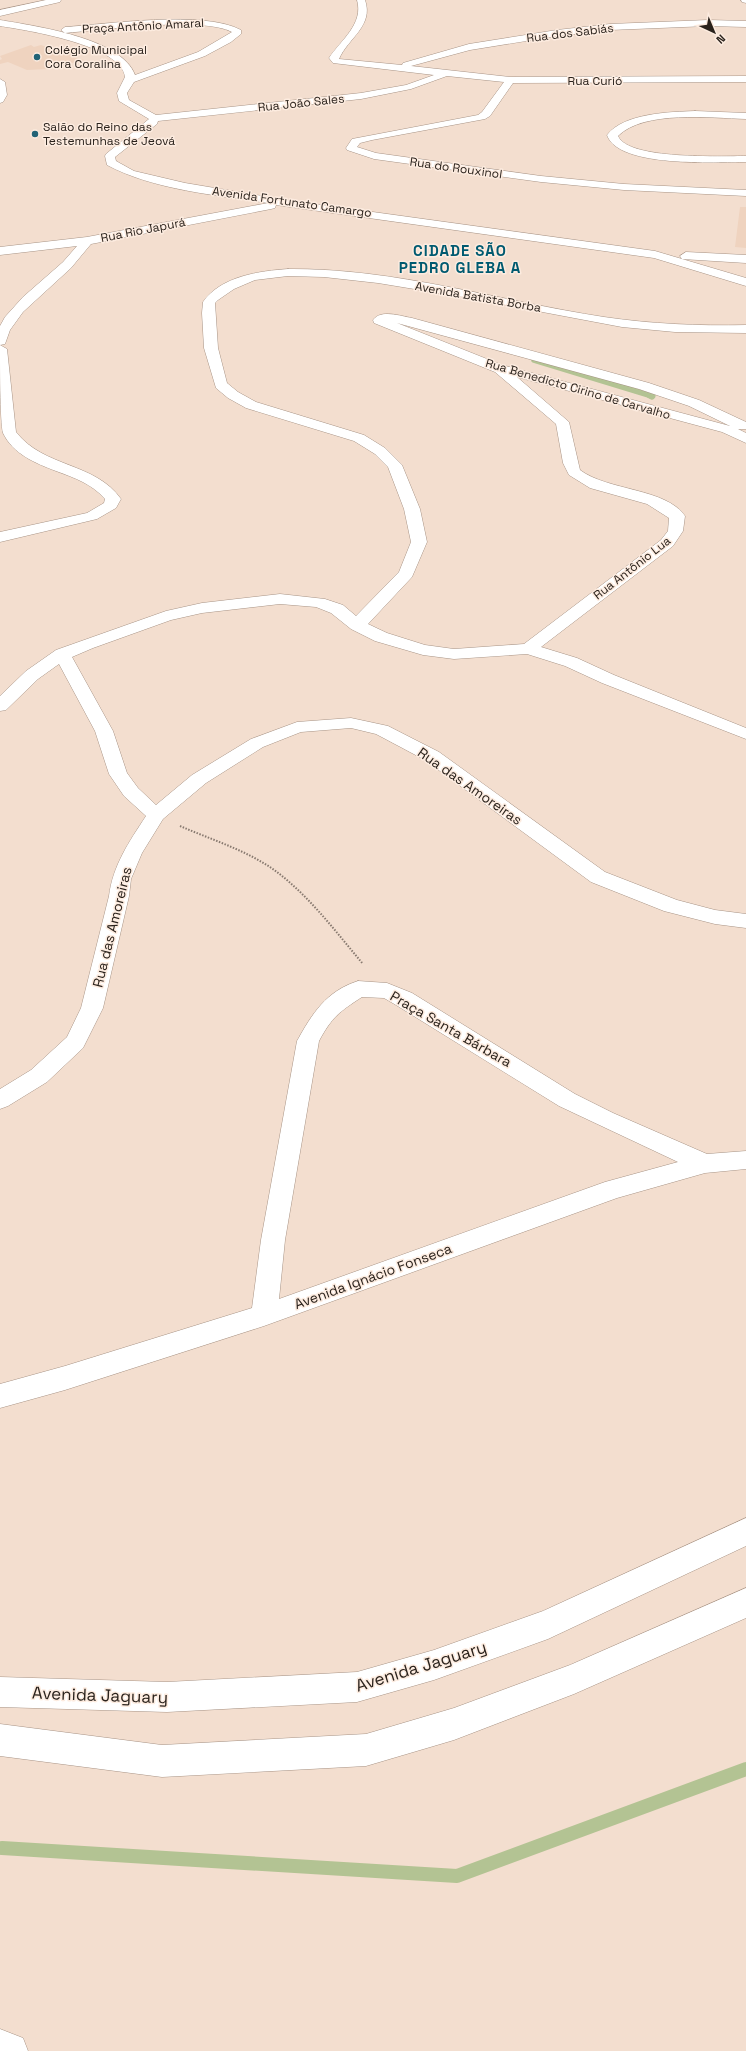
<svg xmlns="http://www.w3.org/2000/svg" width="746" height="2051" font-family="'Space Grotesk',sans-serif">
<rect width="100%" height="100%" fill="#f3decf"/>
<path fill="#efd3bf" d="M31,45L34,47L41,45L56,50H60L74,55L70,56L84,60L48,69L27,70L8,62L0,64V60L2,59L0,56Z
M740,207H746V248L735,247Z"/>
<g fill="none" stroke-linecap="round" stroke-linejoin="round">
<path stroke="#b3c393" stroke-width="5.5" d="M534,360L652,396"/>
<path stroke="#b3c393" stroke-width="7" d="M650,395L652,396"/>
<path stroke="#b3c393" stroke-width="14" d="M2,1848L457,1876L746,1769"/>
<g stroke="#a89486" stroke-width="1">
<path id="minor" d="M46,0H61L60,2L0,16V10Z
M357,0H365C374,26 348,38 339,59L402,65L403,63L469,44L557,30L610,24L708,20L746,21V27L708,26L610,30L557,36L470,50L411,66L510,77L746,76V82L513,83L490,116L485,119L372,140L360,143L357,147L376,153L541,176L624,184L746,190V196L624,190L541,182L374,159L347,150L346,148L352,139L478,115L482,112L504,82L447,76L411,89L361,99L158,121L157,124L115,157L116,161L134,171L185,183L286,200L655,251L746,278V286L654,258L276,205L275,208L271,209L91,244L71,268L23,312L10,330L5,344L0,345V326L5,317L23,297L63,262L77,246L0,255V247L87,237L268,203C216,195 154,190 107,165L105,156L106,154L149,119L119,101L117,93L125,77C122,45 26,30 0,26V20C35,26 122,38 135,75L198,52L232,32C203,16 101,30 65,33L61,30L65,27C109,24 204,10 241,30V34L231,42L205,56L134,82L127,93L129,100L156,115L361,93L406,85L434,75L333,63L329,58C341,40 364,24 357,0Z
M741,0H746V3L742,2Z
M0,79L5,82L7,95L3,102L0,103Z
M695,111L746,113V119C711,118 644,110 618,136C628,160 722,156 746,156V162C716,162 618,168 607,135C624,113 670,112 695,111Z
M686,252L746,255V263L682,259L680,256Z
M288,269C396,268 499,301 604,317C651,324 699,326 746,325V333L675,332L622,327L463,297L378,283L324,277L288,276L255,280L234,289L218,300L215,303L218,348L227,383L238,392L256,402L364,435L385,448L402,465L420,509L427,542L412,577L368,624L387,633L425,645L454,649L524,644L661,540L668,531L669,518L647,504L590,488L569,475L563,463L556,424L495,372L374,323L373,320C381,309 400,316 412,318L649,383L699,400L746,422V429H738L746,433V443L722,432L517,377L569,422L580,470C608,491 666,488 685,516L683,531L673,546L541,647L577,658L614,675L746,728V739L602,683L565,666L527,654L454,659L423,655L375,641L351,629L331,613L316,607L280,604L202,613L171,620L93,648L72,657L113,731L127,773L138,788L156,805L192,775L251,739L297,722L351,718L388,726L439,752L605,872L677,900L715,910L746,914V928L715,924L664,911L591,882L425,760L376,734L351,728L301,732L263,747L206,783L163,819L142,853L131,879L129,896L103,1008L83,1048L47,1082L8,1106L0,1109V1089L31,1070L67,1037L81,1008L109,896C113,865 129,842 146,816L124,796L109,774L95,731L59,664L38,679L6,710L0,711V696L26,671L56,650L166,611L202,603L280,594L325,599L343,605L356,616L399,572L411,542L404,509L388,467L375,454L354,441L246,408L228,398L216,388L204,348L202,313L203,302C221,276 260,271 288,269ZM397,323L639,389L689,406L730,426L502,365Z
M0,345L7,349L16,432C44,468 95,462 121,499L116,508L97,519L0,542V532L87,513L104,503L105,499C92,484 75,478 56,471C35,463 13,454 3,433C0,422 0,361 0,345Z
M358,981L387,983L412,993L575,1094L613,1113L707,1154L746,1151V1169L705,1173L617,1198L264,1326L65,1390L0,1408V1384L65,1366L252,1308L261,1240L297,1041C312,1014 326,991 358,981ZM362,997L384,998L396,1005L559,1106L678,1162L605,1182L279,1299L285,1240L319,1041C332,1017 339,1012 362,997Z
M746,1518V1546L548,1639L434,1680L357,1702L167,1712L0,1707V1677L167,1682L357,1672L434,1650L543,1611Z
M746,1588V1618L574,1694L454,1740L366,1766L162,1777L0,1756V1724L162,1745L366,1734L454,1708L570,1665Z
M0,2029L23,2038L28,2051H0Z"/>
</g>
<path stroke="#87796f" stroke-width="2" stroke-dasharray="1.5 1.5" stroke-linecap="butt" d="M180,826C212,840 249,851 277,872C310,897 336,932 363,964"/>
<use href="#minor" fill="#fff" fill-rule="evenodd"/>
</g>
<g fill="#216376" stroke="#fdece0" stroke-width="1.5">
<circle cx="37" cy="57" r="4"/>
<circle cx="35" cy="134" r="4"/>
</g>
<g text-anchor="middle" stroke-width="3" stroke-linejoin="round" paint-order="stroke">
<g font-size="12" fill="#2a221c" stroke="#fdece0">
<text transform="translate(143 26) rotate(-3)" y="4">Praça Antônio Amaral</text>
<text transform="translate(570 33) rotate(-7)" y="4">Rua dos Sabiás</text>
<text x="595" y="85">Rua Curió</text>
<text transform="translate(301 103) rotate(-6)" y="4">Rua João Sales</text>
<text transform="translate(456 168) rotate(8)" y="4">Rua do Rouxinol</text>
<text transform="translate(292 202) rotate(8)" y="4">Avenida Fortunato Camargo</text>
<text transform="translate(143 230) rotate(-11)" y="4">Rua Rio Japurá</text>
<text transform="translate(478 297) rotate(10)" y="4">Avenida Batista Borba</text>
<text transform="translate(578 389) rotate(16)" y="4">Rua Benedicto Cirino de Carvalho</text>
<text transform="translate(632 568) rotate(-38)" y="4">Rua Antônio Lua</text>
</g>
<g font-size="12" fill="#2a221c" stroke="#fdece0" text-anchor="start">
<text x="45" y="54">Colégio Municipal<tspan x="45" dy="14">Cora Coralina</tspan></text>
<text x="43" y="131">Salão do Reino das<tspan x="43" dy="14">Testemunhas de Jeová</tspan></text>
</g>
<g font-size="14" fill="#2a221c" stroke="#fdece0">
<text transform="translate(470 786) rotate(35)" y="5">Rua das Amoreiras</text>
<text transform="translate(112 927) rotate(-76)" y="5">Rua das Amoreiras</text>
<text transform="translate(451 1029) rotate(30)" y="5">Praça Santa Bárbara</text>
<text transform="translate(373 1276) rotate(-20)" y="5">Avenida Ignácio Fonseca</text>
</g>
<g font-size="15" font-weight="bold" letter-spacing="1" fill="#005a70" stroke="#fdece0">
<text x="460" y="256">CIDADE SÃO<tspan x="460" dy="17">PEDRO GLEBA A</tspan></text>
</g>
<g font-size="17" fill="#2a221c" stroke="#fdece0">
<text transform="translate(421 1666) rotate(-17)" y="6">Avenida Jaguary</text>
<text transform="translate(100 1695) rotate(2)" y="6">Avenida Jaguary</text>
</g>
</g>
<g transform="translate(714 32) rotate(136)" stroke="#fdece0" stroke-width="3" paint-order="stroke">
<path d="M0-3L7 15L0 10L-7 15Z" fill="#2a221c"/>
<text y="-6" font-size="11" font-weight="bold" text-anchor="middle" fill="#2a221c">N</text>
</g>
</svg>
